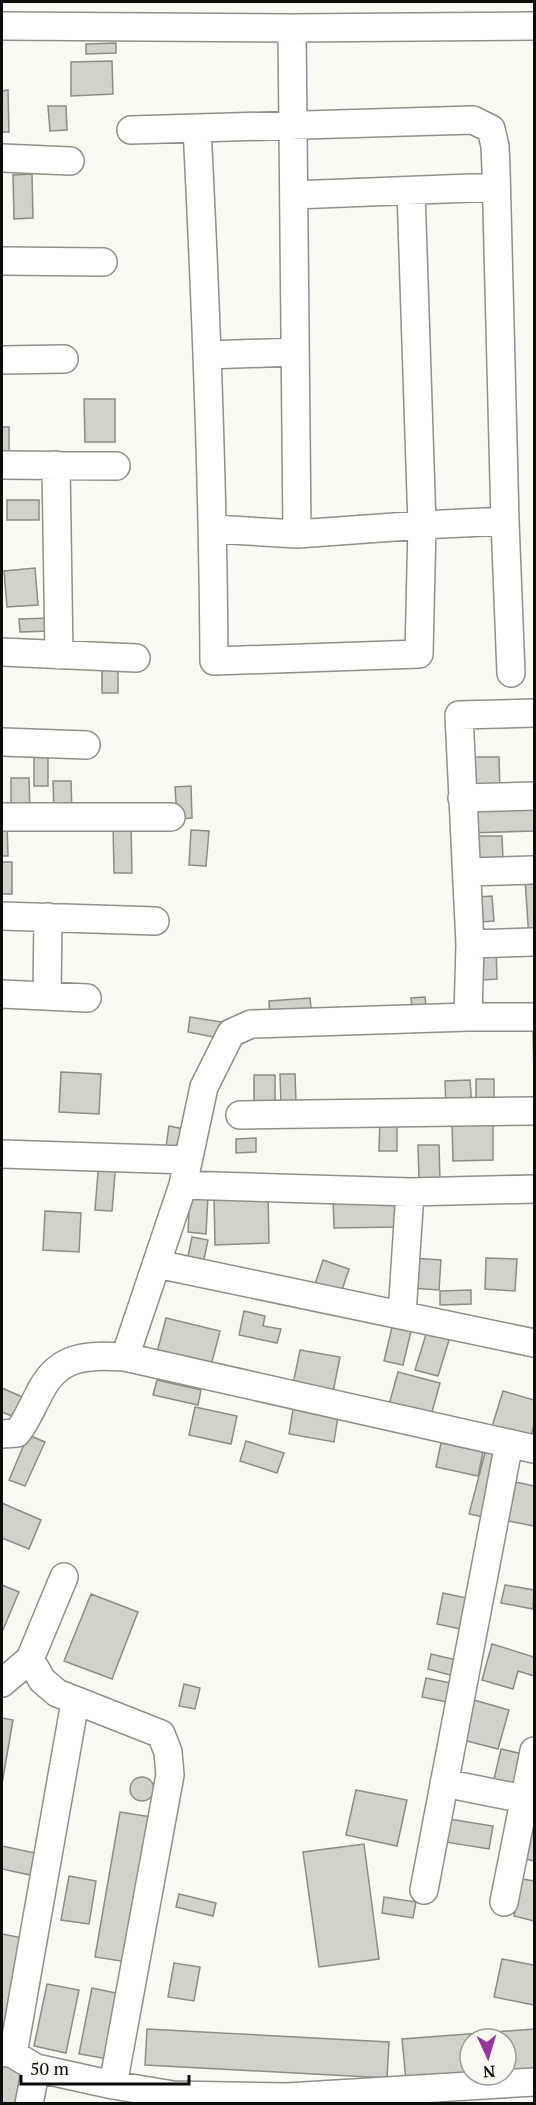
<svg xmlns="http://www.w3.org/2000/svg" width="536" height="2105" font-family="'PT Serif',serif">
<rect width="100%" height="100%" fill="#f9fbf2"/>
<path fill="#d1d3ca" stroke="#8c8d85" stroke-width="1.5" d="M116,43V53L86,54V44Z
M112,61L113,94L71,96V62Z
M8,90L9,132H2V91Z
M48,106H66L67,130L50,131Z
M32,174L33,218L14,219L13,175Z
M84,399H115V442H85Z
M2,427H9V453H2Z
M7,500H39V520H7Z
M35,568L38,605L7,607L4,571Z
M52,618V631L20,632L19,619Z
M118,663V693H102V664Z
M34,753H48V786H34Z
M471,757H499L500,794H472Z
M11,778H29L30,812L11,813Z
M53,781H71L72,813H54Z
M191,786L192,818L177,819L175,787Z
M534,801V831L469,833L468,803Z
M113,823H131L132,873H114Z
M2,824H7L8,856H2Z
M191,830L209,831L206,866L189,865Z
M476,836H502L503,860L476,861Z
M2,862H12V894H2Z
M534,878V938L529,939L525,879Z
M492,896L494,921L480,922L478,897Z
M482,948H496L497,979L483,980Z
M425,997L427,1017L413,1018L411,998Z
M310,998L312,1017L270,1019L269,1001Z
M190,1017L222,1022L219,1038L188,1032Z
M533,1032H534V1076Z
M61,1072L101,1074L99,1114L59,1112Z
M280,1074H295L296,1104L281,1105Z
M254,1075H275V1111H254Z
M476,1079H494V1106H476Z
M470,1080L472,1107L446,1108L445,1081Z
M380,1118H397V1151H379Z
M493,1120V1160L453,1161L452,1121Z
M169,1126L189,1130L186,1150L166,1147Z
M256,1138V1152L236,1153V1139Z
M418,1145H439L440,1180H419Z
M99,1160L116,1161L112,1211L95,1210Z
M190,1194L208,1195L206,1234L188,1232Z
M268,1196L269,1243L215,1245L214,1197Z
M397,1197V1227L334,1228L333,1198Z
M45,1211L81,1213L79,1252L43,1250Z
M192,1237L208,1240L202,1269L186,1266Z
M413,1258L441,1260L439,1290L411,1288Z
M486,1258L517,1259L515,1291L485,1289Z
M323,1260L349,1269L340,1296L314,1287Z
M471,1290V1304L440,1305V1291Z
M244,1311L265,1316L263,1326L281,1329L277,1343L239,1335Z
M166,1318L220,1331L209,1373L155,1360Z
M393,1323L412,1327L403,1365L384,1361Z
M427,1331L450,1337L438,1376L415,1370Z
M300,1350L340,1357L332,1397L292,1389Z
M398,1372L440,1383L429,1423L387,1412Z
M157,1380L201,1390L198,1405L153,1395Z
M2,1388L27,1399L19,1419L2,1412Z
M503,1391L534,1400V1424L530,1441L491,1430Z
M195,1407L237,1416L231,1444L189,1435Z
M293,1409L338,1416L334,1442L289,1434Z
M28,1435L45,1442L25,1486L9,1480Z
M246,1441L284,1453L277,1473L240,1461Z
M441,1443L483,1452L478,1476L436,1467Z
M486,1449L504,1452L489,1518L469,1514Z
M516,1482L534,1486V1526L508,1521Z
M2,1503L41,1520L29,1549L2,1538Z
M2,1585L19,1592L2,1632Z
M505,1585L534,1590L533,1609L501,1603Z
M443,1593L476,1600L470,1631L437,1624Z
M91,1594L138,1612L112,1679L64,1661Z
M492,1644L534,1657V1676L518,1671L513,1689L482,1680Z
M431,1654L461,1661L457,1677L428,1669Z
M426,1678L456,1684L452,1703L422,1697Z
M184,1684L200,1688L195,1709L179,1706Z
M474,1700L509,1710L498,1749L463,1740Z
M2,1718L13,1720L2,1784Z
M501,1749L531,1756L522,1795L492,1788Z
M130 1789a12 12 0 1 1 24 0a12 12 0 1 1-24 0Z
M356,1790L407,1800L397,1846L346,1835Z
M120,1812L152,1817L127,1962L95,1957Z
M534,1817V1861L526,1859Z
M449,1819L493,1826L489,1849L445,1842Z
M364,1844L379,1959L319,1967L303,1852Z
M2,1846L35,1853L30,1875L2,1869Z
M69,1876L96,1881L89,1924L61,1920Z
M522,1879L534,1881V1921L514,1916Z
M179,1894L216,1903L213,1916L176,1907Z
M384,1897L416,1902L413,1918L382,1913Z
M2,1934L23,1938L2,2038Z
M502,1959L534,1965V2005L494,1997Z
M174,1963L200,1967L194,2001L168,1997Z
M47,1984L79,1990L66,2053L34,2046Z
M92,1988L121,1994L108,2059L79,2054Z
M147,2029L389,2042L387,2078L145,2065Z
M534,2029V2071L506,2073V2039H470V2075L406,2081L402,2039Z
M2,2062L22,2065L15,2104H2Z"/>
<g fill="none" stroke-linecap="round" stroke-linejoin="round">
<g stroke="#8f9088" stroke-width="30">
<path id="minor" d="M2,26L292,28L534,26
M292,28L297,534
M197,128C206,306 213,483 214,661L419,654L422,525L411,191
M131,130L473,120L491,129L495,146L496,169L505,521L511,673
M2,158L70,161
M294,195L496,187
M2,261L103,262
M208,355L295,352
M2,360L64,359
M2,465L116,466
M56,465L59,655
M214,529L297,534L422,525L505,521
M2,652L136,658
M2,742L86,745
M462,798L534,796
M2,817H171
M467,872L534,870
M2,916L155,921
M470,944L534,942
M2,994L87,998
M47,996L48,917
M468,1017L470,944L459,715L534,713
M240,1115L534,1111
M2,1154L188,1160
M183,1185L204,1087L231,1033L251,1024L468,1017H534
M157,1264L534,1343
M402,1314L410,1192
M125,1357L183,1185L410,1192L534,1189
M2,1434L17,1433C26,1422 31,1409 38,1396C57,1355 84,1355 125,1357L534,1449
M30,1659L42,1680L57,1693L161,1734L168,1752L170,1775L113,2085
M2,1683L30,1659L64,1577
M444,1783L534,1801
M424,1890L509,1443
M504,1902L534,1751
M2,2052L13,2054L36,2068L113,2085L173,2095L287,2097L534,2082
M13,2054L75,1702
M29,2104L36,2068"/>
</g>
<use href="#minor" stroke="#fff" stroke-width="27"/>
</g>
<rect width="536" height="2105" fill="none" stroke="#0d0d0a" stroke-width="6"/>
<g transform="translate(488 2057) rotate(176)"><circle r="28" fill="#f9fbf2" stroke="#9b9c95" stroke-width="1.5"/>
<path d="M0-4.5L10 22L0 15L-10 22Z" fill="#94359e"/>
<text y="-9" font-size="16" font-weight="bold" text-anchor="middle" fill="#0d0d0a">N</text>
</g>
<path d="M21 2075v9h168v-9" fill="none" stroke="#0d0d0a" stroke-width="3"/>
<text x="30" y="2075" font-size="18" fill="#0d0d0a" stroke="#f9fbf2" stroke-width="4.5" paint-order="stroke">50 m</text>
</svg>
